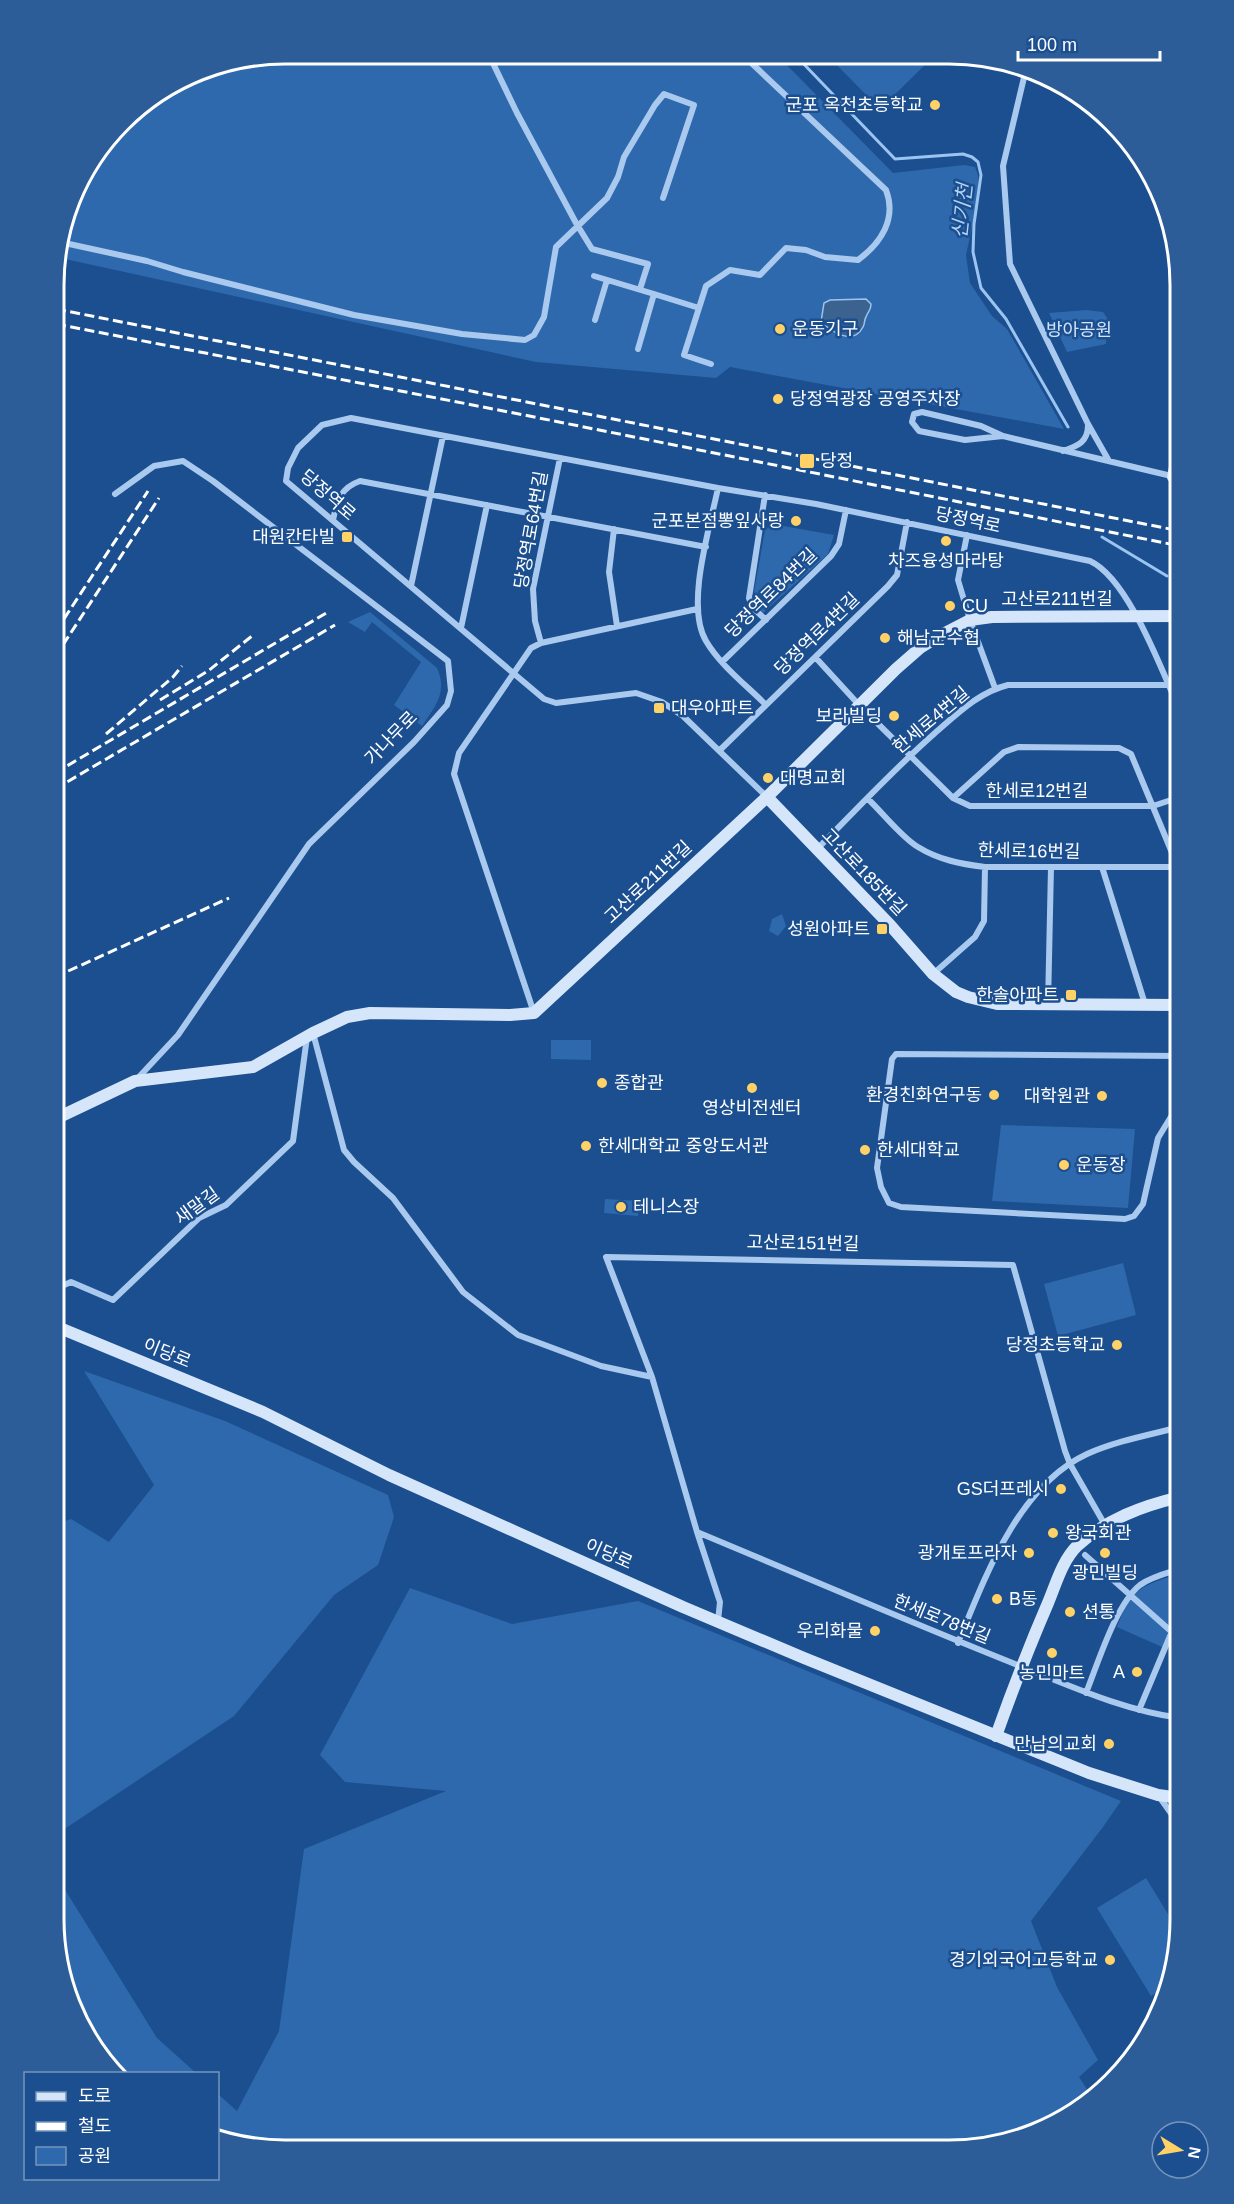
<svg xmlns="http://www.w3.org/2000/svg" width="1234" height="2204" font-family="Helvetica,'Noto Sans KR',sans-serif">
<rect width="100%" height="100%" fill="#1b4f8f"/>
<path fill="#2e69ad" d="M286,54L779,57L893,173L964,165L975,167L978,175L979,196L966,255L970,283L992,316L1007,329L1064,429L730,367L716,378L536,362L56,257L78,183L133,112L197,71Z
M829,57L932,58L880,109Z
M1086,310L1103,312L1107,318L1106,344L1067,352L1049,313Z
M772,524L834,535L828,554L763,613L757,605L754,592L765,530Z
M370,612L437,668C448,692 435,707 422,726L394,705L421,662L372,622L365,632L348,622Z
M782,914L786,926L778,936L769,931L772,919Z
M551,1040H591V1060L551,1059Z
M1001,1125L1135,1129L1128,1208L992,1201Z
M605,1199L639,1201L638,1216L604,1213Z
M1123,1263L1136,1315L1058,1336L1044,1284Z
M84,1371L225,1421L388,1495L394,1517L378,1565L334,1595L234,1716L54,1836V1525L71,1519L109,1542L154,1485Z
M1173,1576L1180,1599V1625L1170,1631L1162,1647L1117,1627C1130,1593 1138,1586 1173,1576Z
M410,1588L512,1624L638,1601L1121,1801L1103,1827L1031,1921L1057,1987L1098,2060L1079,2077L1092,2097L1077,2111L1023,2138L948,2150L255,2148L218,2137V2094L237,2111L279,2031L304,1849L446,1791L345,1782L320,1755Z
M54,1872L157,2038L196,2073H116L93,2047L66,1993L54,1918Z
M1146,1878L1179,1932L1167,1986L1151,1996L1097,1908Z"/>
<path fill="#3c6290" stroke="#9cc4f0" stroke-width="1.5" d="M866,299L871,304C871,311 868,311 866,317C864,320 865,324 863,327C853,346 832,332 821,322L824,303L830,300Z"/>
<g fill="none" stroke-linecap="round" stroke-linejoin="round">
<path stroke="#9cc4f0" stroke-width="3" d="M797,57L895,159L963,154L972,157L978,162L981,175L974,224L973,252L981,288L1006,319L1068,427
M1102,537L1167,576"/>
<path stroke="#a9c9ee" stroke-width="6" d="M489,55L517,113L576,223L592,249L648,264L640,289
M1026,69L1003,166L1010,264L1088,424L1109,461
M60,242L147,261L183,272L354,315L462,334L525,340L534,335L544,317L556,247L607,198L618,177L624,157L655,105L664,94L694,105L663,198
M594,276L654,294
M595,320L607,280
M638,349L654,294L699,308
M711,364L684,355L706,286L730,270L760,275L786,248L806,250L825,257L858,260C881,243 897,219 886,190L745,57
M1003,436L965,440L919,431L912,422L914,414L922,412L981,426L1003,436L1180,478
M1063,451C1078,446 1088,442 1088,425
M718,488C710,527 685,606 706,641C720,665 746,685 765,704
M115,494L154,466L183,461L213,481L448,661L451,691L447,705L414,742L309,844L178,1035L137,1079
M765,495L749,598L752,607L766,620
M333,520C337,501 340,488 360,481L706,547
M614,529L609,572L617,626
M967,535L958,580L970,620L995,688
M411,586L443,436
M461,628L487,505
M541,643L535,621L533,589L560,458
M816,658L860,706L953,798L970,806H1153L1180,797
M723,661L831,556L839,544L846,510
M719,751L888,586L897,575L907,522
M767,797L683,716L662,702L636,693L556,703L544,699L286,481L288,468L298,448L322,425L351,418L718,488L816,504L1090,561C1129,579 1162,672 1180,711
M953,798L1004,752L1018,747L1119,748L1131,754L1180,872
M868,799C882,812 902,838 918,847C939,860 961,864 985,867H1178
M817,849C856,810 894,769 935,733C957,714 979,692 1008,685H1168
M1102,867L1145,1004
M933,974L975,937L984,921L985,867
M1048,1005L1051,867
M534,1013L454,774L459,753L531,648L541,643L697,609
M313,1033L344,1150L354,1162L393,1198L463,1292L518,1335L601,1366L652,1377
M1180,1102L1158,1138L1143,1204L1134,1216L1125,1219L901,1207L889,1203L881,1187L877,1168L892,1059L896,1054L1180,1056
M1180,1253L1177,1242L1180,1241
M55,1289L71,1282L113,1300L199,1218L226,1205L293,1141L307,1037
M697,1532C805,1577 912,1623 1020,1666C1073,1687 1123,1710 1180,1718
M1085,1555L1173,1633
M718,1621L720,1602L697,1532L652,1377L606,1257L1013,1265L1065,1451L1070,1464L1105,1525
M958,1643C985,1577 1018,1486 1087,1454C1116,1441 1149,1435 1180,1427
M1086,1693C1098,1663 1116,1604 1140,1585C1151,1577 1167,1573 1180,1569
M1139,1710L1170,1636L1180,1629
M1158,1795L1180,1826"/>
<path stroke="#d6e6fa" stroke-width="12" d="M1173,477L1180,443
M767,797L890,925L933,974L956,992L968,997L997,1004L1180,1005
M55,1119L135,1081L253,1067L313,1033L347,1017L370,1013L510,1015L534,1013L767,797L896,669L920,648L939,636L970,620L992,617L1180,616
M55,1326L263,1412L389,1475L683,1607L804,1658L1089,1773L1158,1795L1180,1798
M996,1736C1012,1691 1029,1647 1048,1603C1056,1584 1062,1561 1077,1546C1107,1519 1142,1506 1180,1497"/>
<path stroke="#fff" stroke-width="3" stroke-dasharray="10 4.5" stroke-linecap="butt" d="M56,309L1180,531
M56,324L524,415L1180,546
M56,538V537
M56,631L148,491
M55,657L159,498
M160,700L208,671L252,636
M106,734L173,677L182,666
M55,773L328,612
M55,789L335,625
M55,977L229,898"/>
</g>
<g fill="#ffd166" stroke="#1b4f8f" stroke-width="2">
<circle cx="935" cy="105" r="6"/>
<circle cx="780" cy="329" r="6"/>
<circle cx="778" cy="399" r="6"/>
<rect x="799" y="453" width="16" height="16" rx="3"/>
<circle cx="796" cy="521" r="6"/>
<rect x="341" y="531" width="12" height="12" rx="3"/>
<circle cx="946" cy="541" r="6"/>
<circle cx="950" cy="606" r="6"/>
<circle cx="885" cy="638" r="6"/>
<rect x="653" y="702" width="12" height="12" rx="3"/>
<circle cx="894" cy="716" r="6"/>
<circle cx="768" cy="778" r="6"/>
<rect x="876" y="923" width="12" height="12" rx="3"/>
<rect x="1065" y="989" width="12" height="12" rx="3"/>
<circle cx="602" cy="1083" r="6"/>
<circle cx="752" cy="1088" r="6"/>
<circle cx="994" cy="1095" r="6"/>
<circle cx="1102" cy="1096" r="6"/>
<circle cx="586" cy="1146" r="6"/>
<circle cx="865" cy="1150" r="6"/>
<circle cx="1064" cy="1165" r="6"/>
<circle cx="621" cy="1207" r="6"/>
<circle cx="1117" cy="1345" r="6"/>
<circle cx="1061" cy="1489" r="6"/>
<circle cx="1053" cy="1533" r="6"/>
<circle cx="1029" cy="1553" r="6"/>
<circle cx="1105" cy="1553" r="6"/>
<circle cx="997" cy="1599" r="6"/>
<circle cx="1070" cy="1612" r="6"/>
<circle cx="875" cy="1631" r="6"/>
<circle cx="1052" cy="1653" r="6"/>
<circle cx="1137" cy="1672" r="6"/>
<circle cx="1109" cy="1744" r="6"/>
<circle cx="1110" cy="1960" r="6"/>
</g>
<g text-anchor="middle" stroke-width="5" stroke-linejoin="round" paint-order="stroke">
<g font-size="18" fill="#fff" stroke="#1b4f8f" text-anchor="end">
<text x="923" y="111">군포 옥천초등학교</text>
<text x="792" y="335" text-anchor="start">운동기구</text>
<text x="790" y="405" text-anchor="start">당정역광장 공영주차장</text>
<text x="820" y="467" text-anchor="start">당정</text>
<text x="784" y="527">군포본점뽕잎사랑</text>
<text x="335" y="543">대원칸타빌</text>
<text x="946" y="567" text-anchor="middle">차즈융성마라탕</text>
<text x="962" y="612" text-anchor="start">CU</text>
<text x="897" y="644" text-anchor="start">해남군수협</text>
<text x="671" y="714" text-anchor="start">대우아파트</text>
<text x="882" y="722">보라빌딩</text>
<text x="780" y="784" text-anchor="start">대명교회</text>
<text x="870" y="935">성원아파트</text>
<text x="1059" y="1001">한솔아파트</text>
<text x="614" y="1089" text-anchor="start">종합관</text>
<text x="982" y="1101">환경친화연구동</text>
<text x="1090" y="1102">대학원관</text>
<text x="752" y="1114" text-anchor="middle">영상비전센터</text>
<text x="598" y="1152" text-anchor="start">한세대학교 중앙도서관</text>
<text x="877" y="1156" text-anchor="start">한세대학교</text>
<text x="1076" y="1171" text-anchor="start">운동장</text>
<text x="633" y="1213" text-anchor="start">테니스장</text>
<text x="1105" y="1351">당정초등학교</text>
<text x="1049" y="1495">GS더프레시</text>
<text x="1065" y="1539" text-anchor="start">왕국회관</text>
<text x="1017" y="1559">광개토프라자</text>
<text x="1105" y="1579" text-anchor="middle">광민빌딩</text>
<text x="1009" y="1605" text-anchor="start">B동</text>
<text x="1082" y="1618" text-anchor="start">션통</text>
<text x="863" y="1637">우리화물</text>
<text x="1125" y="1678">A</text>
<text x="1052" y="1679" text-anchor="middle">농민마트</text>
<text x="1097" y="1750">만남의교회</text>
<text x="1098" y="1966">경기외국어고등학교</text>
</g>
<g font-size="18" fill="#cfe3fa" stroke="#1b4f8f">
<text x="1079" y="336">방아공원</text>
</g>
<g font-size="18" fill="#fff" stroke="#1b4f8f">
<text transform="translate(328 495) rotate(41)" y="6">당정역로</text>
<text transform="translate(968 520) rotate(12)" y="6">당정역로</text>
<text transform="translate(531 530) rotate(-80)" y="6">당정역로64번길</text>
<text transform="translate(771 593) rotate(-44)" y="6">당정역로84번길</text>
<text x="1057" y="605">고산로211번길</text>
<text transform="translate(817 634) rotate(-44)" y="6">당정역로4번길</text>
<text transform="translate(931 720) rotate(-40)" y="6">한세로4번길</text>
<text transform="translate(391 738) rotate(-46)" y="6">가나무로</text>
<text x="1037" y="797">한세로12번길</text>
<text transform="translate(1029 851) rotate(1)" y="6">한세로16번길</text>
<text transform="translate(864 872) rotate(46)" y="6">고산로185번길</text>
<text transform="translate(648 882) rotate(-43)" y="6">고산로211번길</text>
<text transform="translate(197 1206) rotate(-36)" y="6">새말길</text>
<text transform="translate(803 1243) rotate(1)" y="6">고산로151번길</text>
<text transform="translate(167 1353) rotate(22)" y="6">이당로</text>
<text transform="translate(609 1554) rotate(24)" y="6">이당로</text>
<text transform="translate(942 1619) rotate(22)" y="6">한세로78번길</text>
</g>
<g font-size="20" font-style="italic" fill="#b5d3f5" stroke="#1b4f8f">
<text transform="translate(962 211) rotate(-84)" y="7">신기천</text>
</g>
</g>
<path d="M0 0H1234V2204H0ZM285 64H949A221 221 0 0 1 1170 285V1919A221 221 0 0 1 949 2140H285A221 221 0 0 1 64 1919V285A221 221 0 0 1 285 64Z" fill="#2d5d98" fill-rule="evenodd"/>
<path fill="none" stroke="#fff" stroke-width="3" d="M285 64H949A221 221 0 0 1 1170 285V1919A221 221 0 0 1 949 2140H285A221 221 0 0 1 64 1919V285A221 221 0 0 1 285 64Z"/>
<rect x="24" y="2072" width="195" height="108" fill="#1b4f8f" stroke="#7695bc" stroke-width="1.5"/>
<rect x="36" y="2092" width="30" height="9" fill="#d6e6fa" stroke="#7695bc" stroke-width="1.5"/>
<text x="78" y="2102" font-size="18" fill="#ffffff">도로</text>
<rect x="36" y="2122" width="30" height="9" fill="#ffffff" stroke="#7695bc" stroke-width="1.5"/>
<text x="78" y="2132" font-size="18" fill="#ffffff">철도</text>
<rect x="36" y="2147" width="30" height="18" fill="#2e69ad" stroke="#7695bc" stroke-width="1.5"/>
<text x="78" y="2162" font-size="18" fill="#ffffff">공원</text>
<g transform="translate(1180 2150) rotate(101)"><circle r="28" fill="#1b4f8f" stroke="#7695bc" stroke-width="1.5"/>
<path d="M0-4.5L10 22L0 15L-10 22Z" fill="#ffd166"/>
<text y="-9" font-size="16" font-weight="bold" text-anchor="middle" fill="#ffffff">N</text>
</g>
<path d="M1018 51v9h142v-9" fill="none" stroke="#ffffff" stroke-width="3"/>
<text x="1027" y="51" font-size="18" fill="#ffffff" stroke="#1b4f8f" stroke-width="4.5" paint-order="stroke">100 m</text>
</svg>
